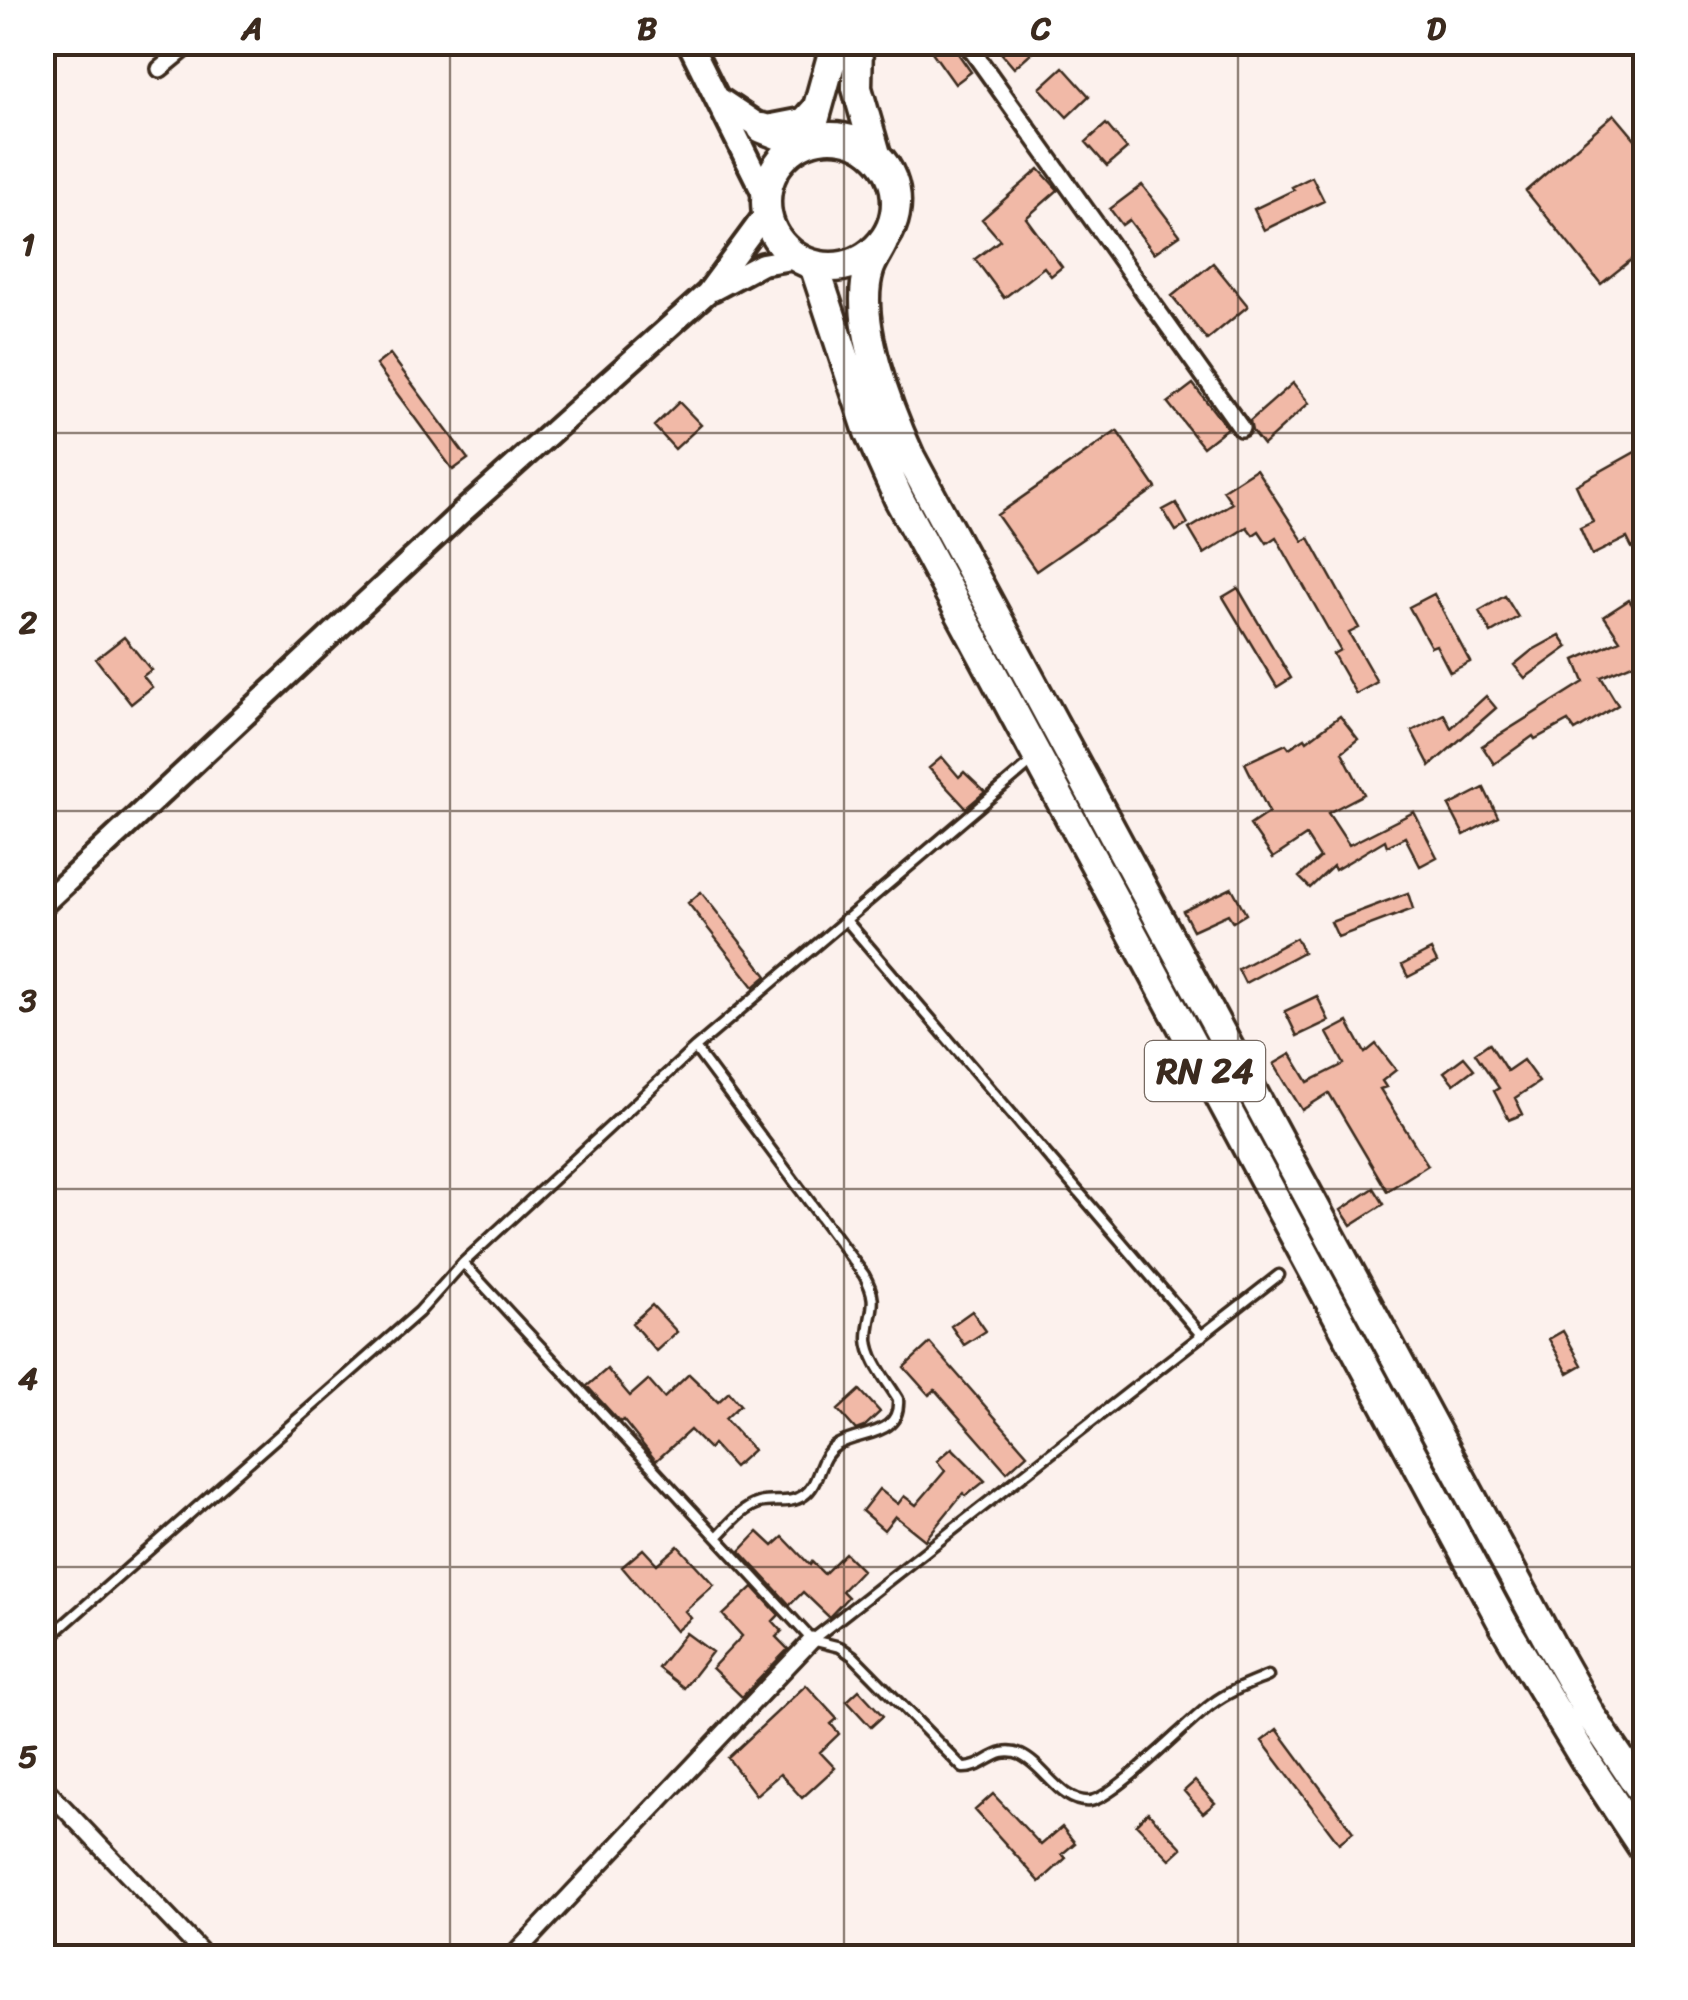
<svg xmlns="http://www.w3.org/2000/svg" width="1688" height="2000" font-family="Sriracha,sans-serif">
<rect width="100%" height="100%" fill="#fcf1ed"/>
<filter id="ink" filterUnits="userSpaceOnUse"><feTurbulence type="fractalNoise" baseFrequency=".01" numOctaves="2"/><feDisplacementMap in="SourceGraphic" scale="20" xChannelSelector="R" yChannelSelector="G"/><feConvolveMatrix kernelMatrix="1 2 1 2 8 2 1 2 1" color-interpolation-filters="sRGB"/></filter>
<g filter="url(#ink)">
<path fill="#f1b9a7" stroke="#3b2a1e" stroke-width="2.5" d="M925,42H950L971,72L955,84Z
M992,42H1024L1032,52L1014,68Z
M1063,67L1089,96L1067,117L1040,88Z
M1614,114L1646,152V248L1601,284L1526,191Z
M1106,124L1127,149L1107,166L1086,142Z
M1039,169L1058,190L1026,218L1062,267L1051,276L1044,267L1004,298L975,259L1000,240L982,219Z
M1312,177L1324,201L1264,230L1254,209L1294,190L1292,187Z
M1142,185L1180,235L1154,253L1129,220L1122,225L1110,209Z
M1213,263L1248,306L1207,340L1172,296Z
M390,354L468,459L453,470L376,365Z
M1293,383L1309,403L1263,445L1252,431L1250,421Z
M1193,384L1227,428L1203,447L1168,403Z
M679,402L701,425L675,449L654,426Z
M1117,431L1156,488L1036,571L997,515Z
M1646,446V542L1632,548L1627,538L1592,555L1580,528L1593,522L1576,485Z
M1256,469L1303,541L1309,538L1359,628L1349,633L1377,682L1356,694L1333,654L1340,650L1276,537L1267,543L1259,531L1253,535L1247,527L1204,554L1189,529L1232,503L1223,490Z
M1176,503L1188,524L1176,531L1163,510Z
M1238,588L1291,678L1277,687L1223,597Z
M1434,594L1470,662L1450,672L1436,645L1431,647L1409,607Z
M1505,596L1518,617L1491,633L1479,611Z
M1629,600L1646,625V633L1637,638L1642,660L1601,677L1618,705L1575,731L1568,721L1535,739L1533,736L1494,764L1482,746L1584,682L1575,660L1620,640L1604,616Z
M1560,635L1568,647L1525,678L1514,665L1531,651Z
M124,637L151,670L143,676L152,687L131,704L96,659Z
M1486,696L1496,708L1430,766L1412,731L1444,714L1451,728Z
M1340,716L1358,739L1342,752L1364,794L1328,813L1349,845L1414,812L1437,857L1420,866L1405,837L1387,846L1385,840L1335,870L1333,866L1310,888L1299,877L1320,858L1306,836L1273,858L1250,825L1269,812L1245,763L1286,744L1289,748L1305,738L1307,741Z
M942,757L959,777L964,772L985,792L966,808L929,768Z
M1484,788L1498,817L1464,835L1449,806Z
M1232,888L1246,914L1233,922L1228,914L1193,930L1183,911Z
M701,892L767,976L754,987L688,903Z
M1408,893L1413,909L1338,937L1331,922Z
M1296,938L1303,952L1245,983L1238,969Z
M1431,950L1437,962L1408,977L1402,965Z
M1317,996L1329,1021L1297,1036L1285,1011Z
M1348,1022L1365,1053L1376,1044L1396,1070L1382,1081L1386,1087L1380,1089L1428,1165L1387,1191L1329,1093L1302,1110L1274,1064L1291,1054L1308,1082L1344,1064L1327,1033Z
M1489,1043L1507,1071L1523,1060L1539,1082L1515,1098L1523,1114L1509,1120L1494,1091L1499,1088L1475,1053Z
M1464,1057L1474,1069L1454,1084L1444,1072Z
M1374,1188L1384,1204L1351,1225L1341,1210Z
M652,1305L677,1332L656,1351L632,1323Z
M972,1311L986,1331L964,1345L951,1326Z
M1563,1331L1582,1365L1568,1373L1549,1339Z
M930,1343L1027,1454L1007,1472L935,1390L929,1395L904,1367Z
M607,1369L630,1396L648,1380L664,1398L689,1374L718,1402L729,1392L740,1405L725,1419L753,1450L734,1467L713,1444L709,1449L690,1430L656,1461L623,1420L620,1422L587,1386Z
M860,1390L880,1412L864,1427L856,1430L838,1410Z
M952,1448L985,1481L966,1496L963,1493L925,1540L895,1516L884,1530L862,1511L879,1489L898,1504L904,1496L916,1505L945,1471L937,1461Z
M758,1532L773,1546L783,1537L810,1565L812,1562L824,1574L845,1553L862,1570L842,1591L848,1597L829,1617L803,1592L790,1605L740,1551Z
M678,1546L714,1585L685,1611L691,1618L676,1631L622,1567L643,1549L657,1564Z
M753,1587L779,1615L773,1621L782,1631L776,1637L788,1649L742,1697L712,1668L742,1636L723,1615Z
M686,1633L712,1652L684,1688L658,1668Z
M806,1685L837,1719L831,1724L839,1734L820,1752L835,1768L802,1798L780,1774L756,1795L728,1758Z
M859,1690L883,1716L871,1727L847,1701Z
M1277,1729L1353,1832L1339,1843L1262,1741Z
M1195,1781L1215,1803L1203,1813L1184,1791Z
M993,1794L1041,1845L1062,1827L1075,1843L1062,1854L1066,1858L1040,1882L975,1810Z
M1148,1812L1182,1848L1170,1859L1136,1824Z"/>
<g fill="none" stroke-linecap="round" stroke-linejoin="round">
<g stroke="#3b2a1e" stroke-width="15">
<path id="lane" d="M845,919L1202,1336
M695,1048L864,1275C881,1305 868,1311 868,1339C869,1360 888,1382 898,1399C901,1437 860,1431 837,1445C817,1457 821,1483 804,1495C790,1505 774,1499 759,1503C742,1508 729,1525 717,1537
M463,1263L695,1048L1033,761
M812,1640L840,1647L853,1656L963,1768C985,1769 997,1744 1021,1755C1045,1766 1061,1804 1090,1801C1115,1798 1187,1722 1212,1704C1229,1691 1249,1684 1268,1676
M42,1644L419,1312L463,1263L812,1640L1279,1275"/>
</g>
<g stroke="#3b2a1e" stroke-width="22">
<path id="street" d="M966,42L1241,428
M160,69L193,42
M42,1785L207,1958
M511,1958L812,1640"/>
</g>
<g stroke="#3b2a1e" stroke-width="28">
<path id="secondary" d="M713,290L762,264L797,258
M42,905L459,515L707,293L766,213"/>
</g>
<g stroke="#3b2a1e" stroke-width="30">
<path id="primary" d="M689,42L765,195
M717,98L762,128L803,120L821,100"/>
</g>
<g stroke="#3b2a1e" stroke-width="35">
<path id="highway" d="M858,42L857,88L876,154
M762,128L800,143
M766 202a65 65 0 1 1 130 0a65 65 0 1 1-130 0Z
M809,139L836,42
M883,242C879,251 872,260 869,270C853,321 889,411 910,457L1552,1647L1591,1716L1646,1797
M814,265L869,432L899,499L1505,1627L1584,1758L1646,1852"/>
</g>
<use href="#lane" stroke="#fff" stroke-width="8"/>
<use href="#street" stroke="#fff" stroke-width="15"/>
<use href="#secondary" stroke="#fff" stroke-width="20"/>
<use href="#primary" stroke="#fff" stroke-width="22"/>
<use href="#highway" stroke="#fff" stroke-width="28"/>
</g>
</g>
<path fill="none" stroke="#3b2a1e" stroke-width="2.5" stroke-opacity="0.55" d="M450,42V1958M844,42V1958M1238,42V1958M42,433H1646M42,811H1646M42,1189H1646M42,1567H1646"/>
<g text-anchor="middle" stroke-width="8" stroke-linejoin="round" paint-order="stroke">
<rect fill="#fff" stroke="#766a62" stroke-width="2.5" x="1145" y="1041" width="120" height="60" rx="8"/>
<g font-size="35" font-weight="bold" fill="#3b2a1e">
<text x="1205" y="1083">RN 24</text>
</g>
</g>
<rect width="1688" height="2000" fill="none" stroke="#fff" stroke-width="110"/>
<rect x="55" y="55" width="1578" height="1890" fill="none" stroke="#3b2a1e" stroke-width="4"/>
<g font-size="32" text-anchor="middle" font-weight="bold" fill="#3b2a1e">
<text x="252" y="39">A</text>
<text x="647" y="39">B</text>
<text x="1041" y="39">C</text>
<text x="1436" y="39">D</text>
<text x="28" y="255">1</text>
<text x="28" y="633">2</text>
<text x="28" y="1011">3</text>
<text x="28" y="1389">4</text>
<text x="28" y="1767">5</text>
</g>
</svg>
